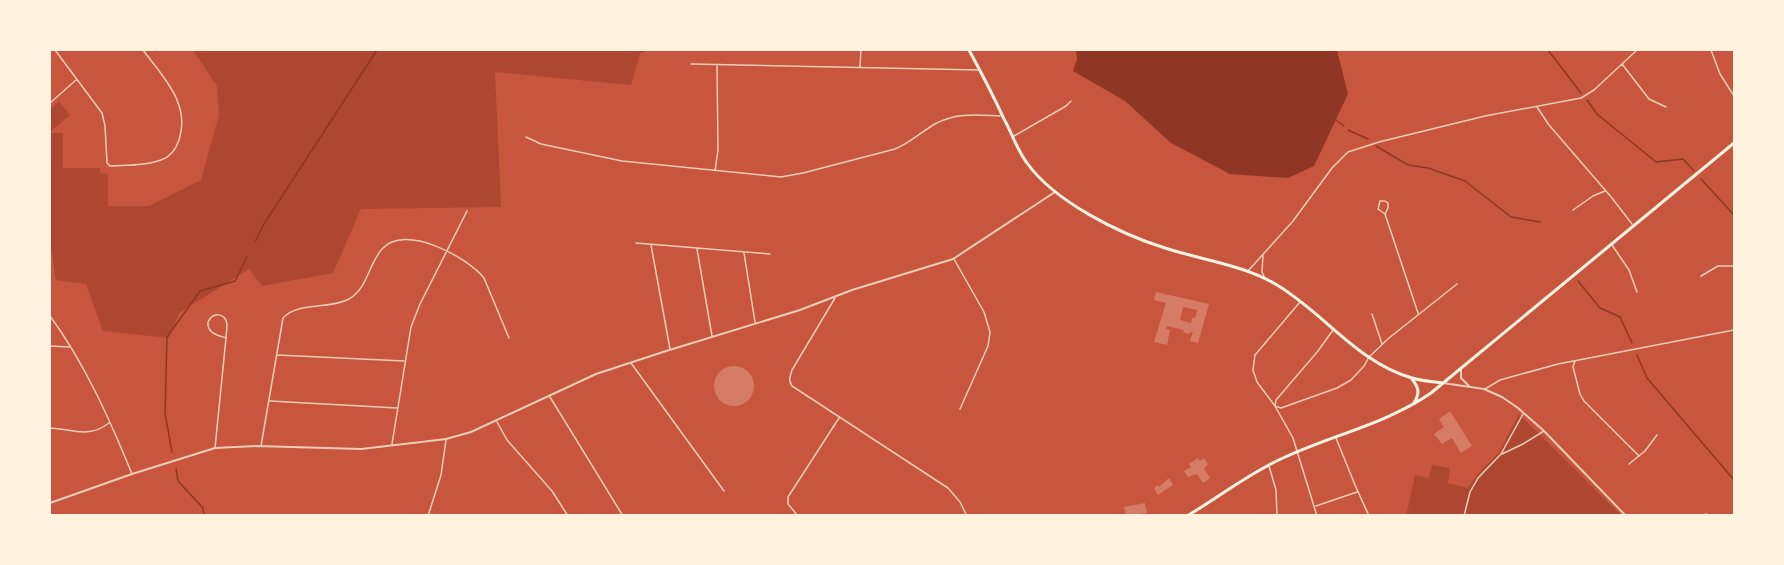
<svg xmlns="http://www.w3.org/2000/svg" width="1784" height="565" font-family="Mulish,sans-serif">
<rect width="100%" height="100%" fill="#c8553d"/>
<path fill="#ae4732" d="M193,50H647L640,54L631,85L495,72L501,207L361,209L333,273L262,286L249,269L179,313L169,338L103,331L86,284L56,280L50,240V133H63V168H100V173L108,174V206H149L201,180L219,115L217,86Z
M59,101L70,115L50,132V110Z
M1519,414L1621,515L1406,516L1415,475L1429,478L1432,465L1450,468L1448,483L1468,488L1477,475L1499,452Z"/>
<path fill="#8f3625" d="M1076,50H1337L1348,94L1314,166L1288,178L1230,174L1171,143L1125,101L1073,71L1077,59Z"/>
<g fill="none" stroke-linecap="round" stroke-linejoin="round">
<path stroke="#8f3625" stroke-width="1.5" d="M1548,50L1581,93
M1587,100L1597,114L1656,162L1683,159L1694,171
M1336,120L1344,126
M1348,130L1368,139
M1376,146L1408,165L1428,168L1465,181L1511,217L1540,222
M1701,179L1734,215
M255,242L264,224L377,50
M1578,281L1600,308L1620,317L1632,343
M1637,355L1647,378L1734,480
M172,452L165,414L167,337L200,291L235,281L247,257
M176,469L178,481L203,508L204,516"/>
</g>
<path fill="#d67c66" fill-rule="evenodd" d="M1156,292L1209,304L1198,343L1190,341L1193,332H1190L1189,334L1183,332L1184,330L1167,326L1166,329L1170,330L1167,345L1154,342L1166,303L1154,300ZM1183,307L1197,310L1196,316L1194,318H1192L1191,323L1180,320Z
M714 386a20 20 0 1 1 40 0a20 20 0 1 1-40 0Z
M1450,411L1472,446L1461,453L1452,438L1442,444L1434,434L1444,427L1439,419Z
M1198,458L1200,461L1204,458L1208,464L1204,469L1210,478L1203,483L1197,474L1188,477L1184,471L1191,467L1189,464Z
M1169,478L1173,485L1158,495L1154,488L1158,485L1159,487Z
M1145,503L1147,513L1126,516L1124,507Z"/>
<g fill="none" stroke-linecap="round" stroke-linejoin="round">
<path stroke="#f1ccb7" stroke-width="1.5" d="M55,50L102,113L105,126L107,163L110,166C126,165 146,166 161,160C170,157 176,149 179,140C191,104 163,77 143,50
M1711,50L1720,74L1734,96
M691,64L979,70
M1622,64L1649,99L1666,107
M860,67L861,50
M50,103L76,80
M1537,107L1549,125L1612,198L1632,224
M1014,136L1066,106L1071,101
M526,137L541,144L622,161L781,177L803,173L895,149C910,143 921,132 935,124C956,112 978,115 1000,116
M715,171L718,150L717,66
M1573,210L1593,196L1605,191
M1385,214L1378,209L1380,201H1385L1388,203V208L1385,214L1418,313
M636,243L770,254
M651,245L670,349
M1612,245L1629,270L1637,292
M697,249L712,336
M744,253L755,322
M1263,255L1262,272L1264,276
M954,259L984,312L990,332L988,346L960,409
M1248,271L1293,221L1332,168L1348,152L1379,142L1485,116L1581,98L1594,90L1637,50
M1701,276L1718,266H1734
M835,298L792,370C790,377 788,380 792,386L948,488L960,502L967,516
M1300,302L1255,355L1253,370L1257,382L1275,406L1293,438L1317,516
M1372,314L1382,344
M50,316C84,362 110,420 132,474
M1333,330L1318,351L1276,400L1275,406L1281,408L1337,388L1351,380L1364,366L1369,357L1389,338L1457,284
M50,346L69,347
M277,355L404,361
M1575,361L1573,367L1580,394L1584,401L1639,456
M631,363L724,491
M1485,389L1500,380L1558,364L1734,330
M550,397L623,516
M270,401L397,408
M497,422L507,440L552,491L568,516
M50,428C72,429 88,439 109,423
M1336,438L1355,485L1369,516
M392,444L411,327L420,304L467,211
M261,446L283,318C299,301 329,310 349,299C368,288 368,265 382,249C405,223 467,257 484,278L509,338
M215,448L226,338L227,325C226,313 213,311 208,322C207,333 217,335 226,338
M1502,454L1523,444L1544,431
M1629,464L1645,451L1657,435
M1269,466L1276,490L1277,516
M1316,506L1357,492
M428,516L441,475L446,440
M798,516L788,504V497L839,418
M1464,516L1470,492L1478,478L1501,454L1523,414
M1697,516L1707,514"/>
<path stroke="#f1ccb7" stroke-width="2" d="M1461,368V378L1469,386
M1443,383L1484,389L1502,397L1518,408L1544,431L1626,516
M50,503L132,474L215,448L257,446L361,449L421,442L446,439L471,432L596,374L663,352L800,310L852,290L953,259L1055,192"/>
<path stroke="#fff3e0" stroke-width="3" d="M969,50C981,72 993,95 1004,119C1012,133 1017,150 1027,163C1055,202 1120,234 1165,248C1202,260 1244,265 1277,285C1324,313 1358,363 1412,378C1422,381 1433,382 1443,383
M1412,379C1419,388 1420,393 1414,403
M1187,516C1219,497 1249,473 1283,458C1332,435 1386,424 1431,393L1734,143"/>
</g>
<rect width="1784" height="565" fill="none" stroke="#fff3e0" stroke-width="102"/>
</svg>
